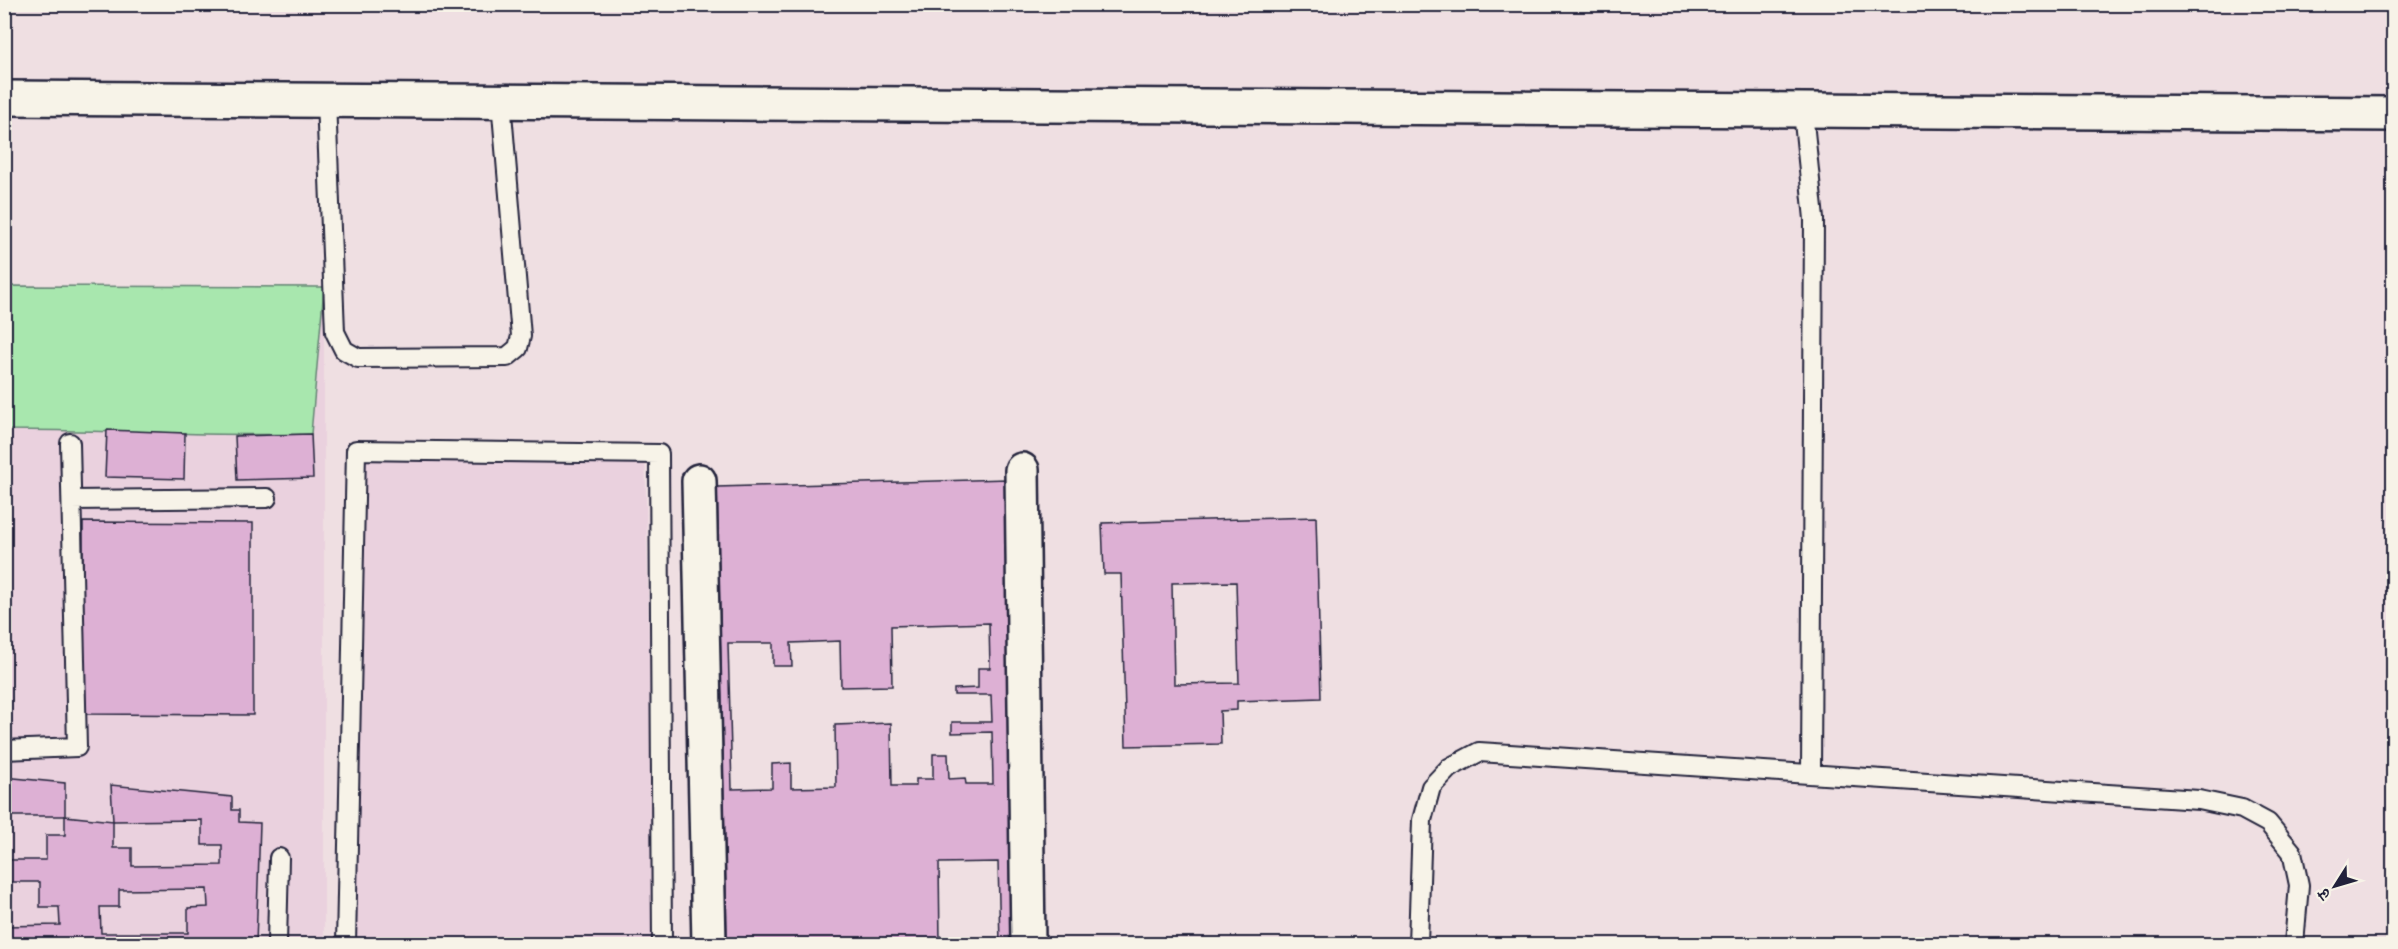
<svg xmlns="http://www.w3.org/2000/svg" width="2398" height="949" font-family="Dekko,'Playpen Sans Deva',sans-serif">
<rect width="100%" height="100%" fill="#efdfe2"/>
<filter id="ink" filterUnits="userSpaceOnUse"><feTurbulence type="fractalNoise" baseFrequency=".0167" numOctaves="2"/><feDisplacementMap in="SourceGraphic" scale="12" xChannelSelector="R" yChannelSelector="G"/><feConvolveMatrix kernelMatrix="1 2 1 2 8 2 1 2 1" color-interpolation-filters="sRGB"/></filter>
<g filter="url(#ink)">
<path fill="#ead1de" d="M5,286L324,287V944H5Z
M645,449L655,944H353L356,450Z"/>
<path fill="#a8e7ae" stroke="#658474" stroke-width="1.5" d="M5,286L324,287L311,434C209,437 107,430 5,430Z"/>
<path fill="#ddb0d4" stroke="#22223b" stroke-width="1.5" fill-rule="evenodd" d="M107,430L185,433L184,479L105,477Z
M311,434L313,478L237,480L235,436Z
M1008,479L1014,944H727L717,487Z
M1316,517L1321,698L1237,701V710L1220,711L1221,744L1126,746L1121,574H1104L1102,523ZM1236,582L1239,683L1174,684L1172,583Z
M83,522L253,523V715L85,714V662H76V578L83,579Z
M989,623L990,668H978V688L954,689V695H991L992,722H952V733L992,732L993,784H966L965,778L949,779L948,754H933V779H916V786H892L891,723L835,725L836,787L791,788V763L772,764V788L732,789L728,643H773V666H792L791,643L840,641L841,687L892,686L891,626Z
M4,777L65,783V816L113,821L111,785L232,797V810H239V822L260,823L256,944H4Z
M4,816H65V835H46V860H4Z
M202,820V845H222V865L132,866V848H113V821Z
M998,862L1000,944H940L939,863Z
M4,882H40V907H59L60,925L4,926Z
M207,889L208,907L188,908V933H101L100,907H119V890Z"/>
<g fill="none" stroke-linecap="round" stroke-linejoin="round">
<g stroke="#22223b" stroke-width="22">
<path id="service" d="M326,100L335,332L344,350L358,358L507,357L518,348L521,336L501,101
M1803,112L1814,219L1811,774
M72,500L267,498
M4,750L77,747L70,443
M277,944L279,858
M346,944L356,450L659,454L662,944
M1418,944L1422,820L1431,787L1449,768L1479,752L2199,800L2242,809L2268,823L2292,852L2299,885L2294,944"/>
</g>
<g stroke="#22223b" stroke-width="38">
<path id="minor" d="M1022,470L1028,944
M699,481L709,944"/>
</g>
<g stroke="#22223b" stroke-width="38">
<path id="tertiary" d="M4,98L2394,114"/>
</g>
<use href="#service" stroke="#f7f3e8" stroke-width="18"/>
<use href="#minor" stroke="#f7f3e8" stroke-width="33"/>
<use href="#tertiary" stroke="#f7f3e8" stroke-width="33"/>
</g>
</g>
<rect width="2398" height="949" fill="none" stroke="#f7f3e8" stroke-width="24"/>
<rect x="12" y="12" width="2374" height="925" fill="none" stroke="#22223b" stroke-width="2" filter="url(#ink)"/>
<g transform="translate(2335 886) rotate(233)" stroke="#f7f3e8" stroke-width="4.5" paint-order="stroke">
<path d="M0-4.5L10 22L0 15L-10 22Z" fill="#22223b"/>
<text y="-9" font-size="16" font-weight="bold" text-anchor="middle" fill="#22223b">उ</text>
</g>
</svg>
